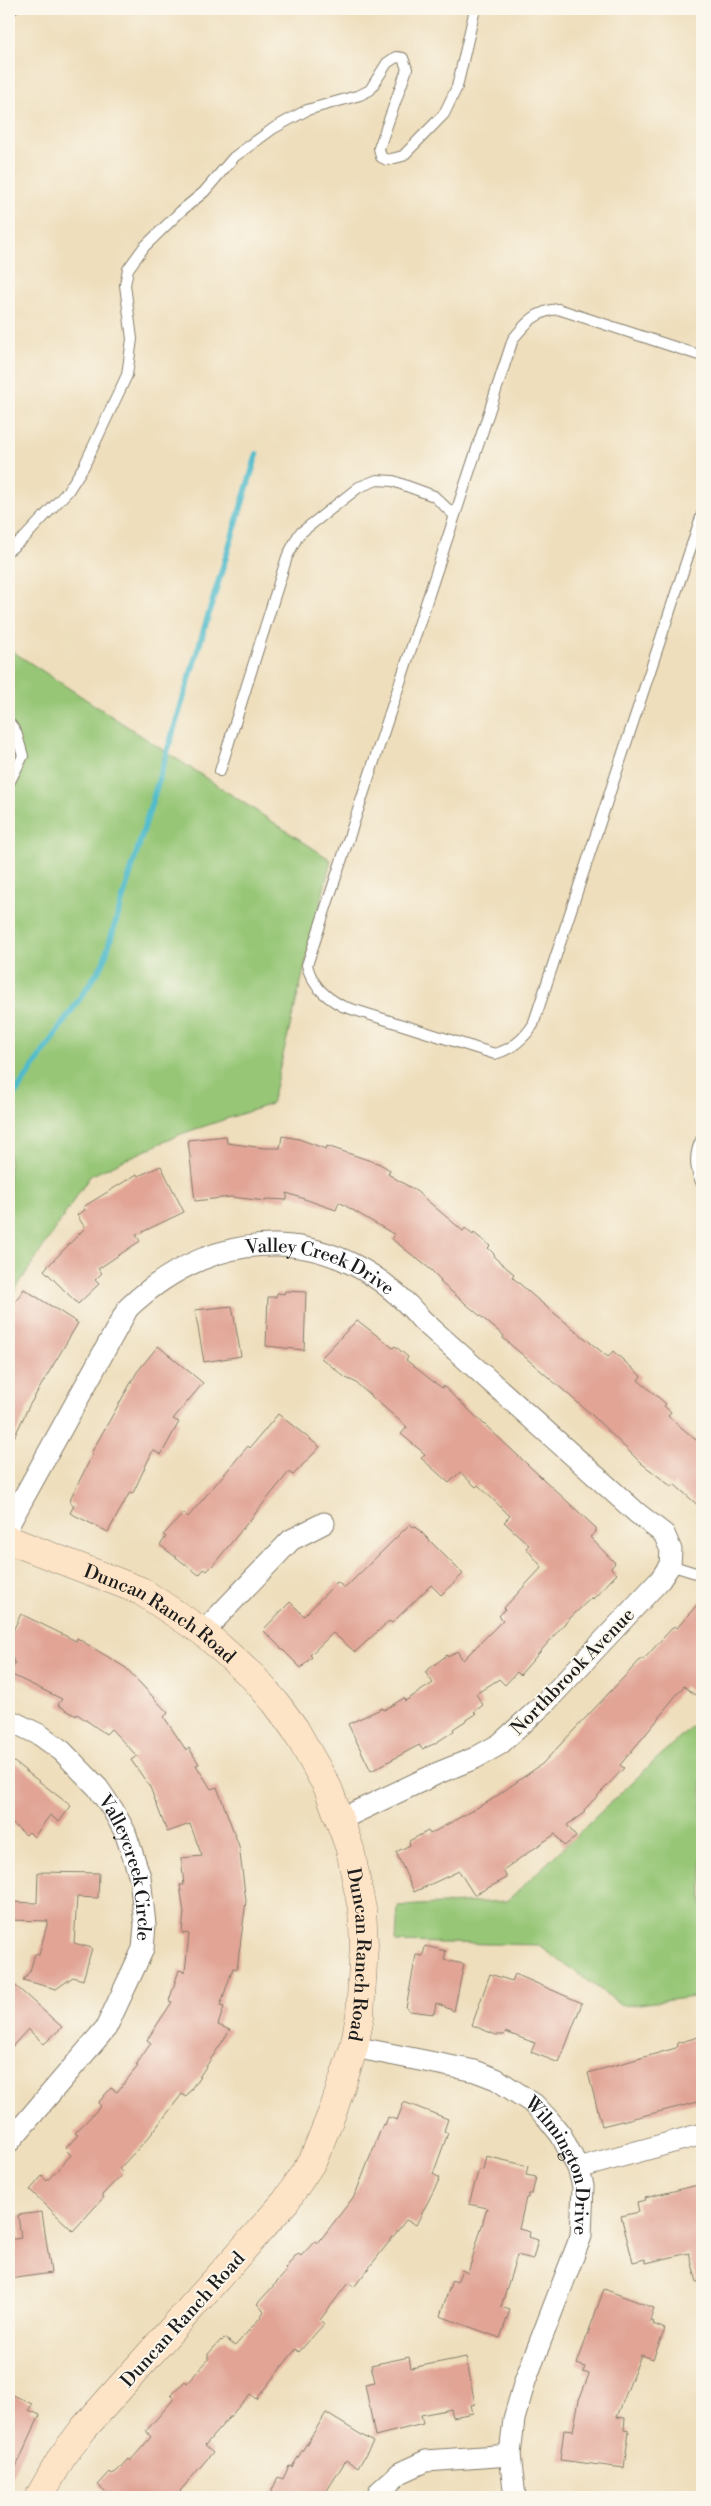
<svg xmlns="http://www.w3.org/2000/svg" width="711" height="2506" font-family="'Libre Bodoni',serif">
<rect width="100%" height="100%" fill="#fbf7ec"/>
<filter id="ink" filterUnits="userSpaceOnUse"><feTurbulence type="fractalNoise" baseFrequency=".02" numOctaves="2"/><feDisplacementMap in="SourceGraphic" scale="10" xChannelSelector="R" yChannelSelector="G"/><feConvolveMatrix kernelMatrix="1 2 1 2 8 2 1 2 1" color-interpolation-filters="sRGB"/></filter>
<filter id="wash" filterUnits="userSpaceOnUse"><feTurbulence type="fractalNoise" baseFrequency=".0096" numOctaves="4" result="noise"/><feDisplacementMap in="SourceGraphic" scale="20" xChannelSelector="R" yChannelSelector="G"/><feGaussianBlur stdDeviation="1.12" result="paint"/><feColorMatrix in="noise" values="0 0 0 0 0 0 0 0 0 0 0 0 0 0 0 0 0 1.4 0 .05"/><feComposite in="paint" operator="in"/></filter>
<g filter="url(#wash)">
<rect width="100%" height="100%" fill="#eedebc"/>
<path fill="#96c676" stroke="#597149" d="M9,649L331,860L271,1104L181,1134L90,1176L9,1299Z
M702,1716V1996L623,2006L538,1945L396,1942L398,1906L507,1901Z"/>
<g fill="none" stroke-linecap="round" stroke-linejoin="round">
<path stroke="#4fbbcb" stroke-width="6" d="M9,1103L103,964L257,454"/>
</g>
<g id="blocks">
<path fill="#e1a495" d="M226,1136L227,1143L264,1148H280L282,1136L299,1139L326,1149L327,1146L380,1164L390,1170L388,1174L416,1191L463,1231L465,1228L473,1235L474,1233L490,1246L488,1248L495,1255L494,1257L514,1274L512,1277L537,1299L608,1357L613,1351L641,1376L638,1380L666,1404L664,1406L671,1412L668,1416L702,1445V1509L674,1484L672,1487L641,1463L592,1415L503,1338L504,1336L440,1282L441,1280L430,1269L392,1239L395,1235L339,1202L336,1210L287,1193V1200L266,1199V1201L231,1197L195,1201L188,1140Z
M161,1166L184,1212L136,1235L140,1241L98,1269L102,1273L95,1280L99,1284L78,1304L44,1270L85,1228L77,1215L85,1210L83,1207L137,1174L138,1176Z
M24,1289L78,1323L29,1406L9,1448V1311Z
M285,1291L306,1292L304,1350L266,1346L268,1297H276L277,1293L284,1294Z
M232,1306L241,1356L204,1362L195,1310Z
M357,1320L393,1348L395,1346L408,1357L406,1360L430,1379L442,1388L443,1386L583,1516L596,1528V1532L590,1537L615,1563L611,1568L617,1574L593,1599L592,1597L565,1623L520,1675L517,1672L505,1685L499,1679L476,1694L483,1705L474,1712L476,1714L453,1729L454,1731L434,1744L422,1749L419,1745L371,1771L348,1724L383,1708L384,1710L404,1698L405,1701L433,1683L425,1672L447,1655L448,1657L457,1651L463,1660L503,1620L499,1616L505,1609L504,1608L542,1567L526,1548L529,1545L504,1522L510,1516L478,1485L476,1487L460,1472L449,1483L421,1458L425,1454L401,1434L407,1427L355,1382L346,1378L321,1358Z
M158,1346L203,1383L173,1419L179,1422L161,1455L153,1450L133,1493L130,1492L108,1532L70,1513L74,1505L70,1503L71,1497L93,1454L91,1453L137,1372Z
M278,1414L320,1447L293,1475L289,1472L214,1564L207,1571L204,1569L199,1575L160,1545L166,1537L163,1535L184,1513L188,1517L248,1446L250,1448Z
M410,1524L413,1527L415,1526L463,1574L441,1595L431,1585L392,1623L389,1621L355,1652L333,1633L310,1655L312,1657L301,1668L263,1630L290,1602L304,1616L337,1582L345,1588Z
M702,1599V1687L695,1695L684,1686L664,1710L665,1711L620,1765L624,1768L584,1810L585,1812L567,1825L576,1837L564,1846L555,1834L503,1870L507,1878L474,1895L459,1871L414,1892L396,1852L410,1845L409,1841L428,1831L430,1834L491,1800L542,1764L642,1658L643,1660L674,1626L677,1628Z
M21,1614L76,1641L77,1638L126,1668L168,1713L164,1717L186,1750L189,1748L199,1764L196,1765L211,1789L217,1787L239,1846L246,1901L237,1969L233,1968L220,2006L224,2007L218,2025L230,2030L186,2097L182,2094L149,2137L119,2169L123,2173L102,2195L104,2197L73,2231L30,2190L42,2176L47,2181L71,2155L65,2149L78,2135L75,2133L101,2106L98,2103L111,2088L117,2092L138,2066L136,2065L151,2043L147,2040L172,2002L169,2001L179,1970L185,1972L189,1934L182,1933L184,1913L180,1885H184L181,1858L202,1856L190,1824L167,1832L150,1787L131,1760L137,1756L111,1729L106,1734L77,1714L76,1716L58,1705L62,1699L10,1674L15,1664L9,1651V1639Z
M9,1758L71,1806L59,1822L50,1815L34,1837L29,1832L26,1835L9,1821Z
M38,1872L99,1873L98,1898L77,1897L74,1943L92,1948L83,1980L73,1977L56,1989L23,1980L30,1971L35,1954L39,1955L48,1921L9,1920V1902L37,1903Z
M425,1946L446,1951L444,1960L464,1964L454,2011L436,2003L434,2014L410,2011L406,2008L416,1955L423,1956Z
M490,1974L512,1981L515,1974L582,2003L559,2063L531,2052L535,2043L505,2032L504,2035H496L472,2025Z
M9,1980L62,2027L44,2044L28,2029L9,2050Z
M702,2036V2101L602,2126L588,2073L676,2048L678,2046L677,2043Z
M404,2102L448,2119L444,2131L448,2133L433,2174L440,2178L416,2225L406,2220L354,2287L348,2283L320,2320L324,2324L299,2352L296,2349L256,2399L250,2394L205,2445L213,2452L175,2497H112L98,2485L110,2472L112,2474L116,2472L128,2459L130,2461L151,2437L146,2431L172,2401L174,2398L171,2396L185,2381L187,2383L208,2360V2354L221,2340L222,2341L225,2338L235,2346L260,2318L264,2311L257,2304L287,2271L285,2269L295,2256L299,2254L301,2256L315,2241L318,2243L355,2195L383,2124L385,2125L388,2117L397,2120Z
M486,2156L528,2166L526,2175L536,2177L532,2194H529L528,2198H526L519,2229L530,2232L529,2237L538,2240L533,2259L517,2255L501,2307L510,2310L500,2338L440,2316L452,2280L457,2282L462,2270L468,2273L487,2208L469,2204L479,2169L483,2170Z
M702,2184V2282H697L689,2253L646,2263L645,2259L633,2262L621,2216L639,2212L637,2202L646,2200L645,2198Z
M42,2212L51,2273L9,2279V2240L21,2238L18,2215Z
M604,2289L654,2308L650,2321L654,2322L653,2324L665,2329L653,2359L641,2355L617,2417L625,2418L624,2430L629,2431L624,2468L560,2460L564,2430L573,2431L579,2400L589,2374L583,2372L585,2367L577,2364Z
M409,2357L411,2368L466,2357L475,2404L471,2405L473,2413L453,2417L451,2409L421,2415L423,2424L375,2436L365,2384L375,2382L371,2365Z
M9,2393L32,2404L29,2410L40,2415L9,2482Z
M326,2413L373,2442L358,2468L346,2460L323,2497H269L278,2477L283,2479L289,2466L292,2467Z"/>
</g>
</g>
<g filter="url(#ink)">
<use href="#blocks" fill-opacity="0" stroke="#857d6c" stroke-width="1"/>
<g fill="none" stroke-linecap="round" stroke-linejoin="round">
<g stroke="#857d6c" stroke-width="12">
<path id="lane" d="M9,12L13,9
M702,356L558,309C536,311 526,323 513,339L307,965C312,985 324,996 342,1006L495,1054C512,1049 523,1040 533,1025L702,514
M9,550L25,537L68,491L84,466L127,375L132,339L125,285L128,269L144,247L181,211L204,192L234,157L274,128L307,110L360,95L370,90L387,63L396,57L403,58L407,69L379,148L381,157L387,160L403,156L444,114L457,87L475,9
M9,722L16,732L23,756L9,783
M220,771L287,557L299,534L359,487L377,480L393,481L434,496L454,515
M702,1138C694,1153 694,1168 702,1184
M670,1565L702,1575"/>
</g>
<g stroke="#857d6c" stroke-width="23">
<g id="street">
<path id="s1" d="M9,1524L128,1308C219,1221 340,1223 422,1320L637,1513L664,1534L671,1550L670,1565L660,1580L545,1703L500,1744L475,1758L438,1773L341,1819"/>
<path d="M203,1632L291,1540L324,1523"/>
<path id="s2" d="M9,1720L40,1735L62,1751L98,1788L113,1810L125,1832L140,1877L145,1925L143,1949L106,2028L9,2142"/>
<path id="s3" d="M354,2047L475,2071L496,2079L534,2104L549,2120L561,2135L578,2168L583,2186L581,2236L525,2381L514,2419L510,2455L515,2497"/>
<path d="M578,2168L702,2134"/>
<path d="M377,2497L380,2491L400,2473L426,2461L510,2455"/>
</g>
</g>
<g stroke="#857d6c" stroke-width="29">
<g id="secondary">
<path id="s4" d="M9,1540L141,1591L203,1632L253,1677L275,1702L295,1729L328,1788L350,1849L362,1909L364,1945L360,2016L354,2047L334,2108L313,2160L286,2201L84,2428L62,2457L39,2497"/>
</g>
</g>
<use href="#lane" stroke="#fff" stroke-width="10"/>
<use href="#street" stroke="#fff" stroke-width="21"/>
<use href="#secondary" stroke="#fee4c6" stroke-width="28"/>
</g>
</g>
<g text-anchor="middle" stroke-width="4" stroke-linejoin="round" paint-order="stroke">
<g font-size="19" fill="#1c1c1c" stroke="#fbf7ec">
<text dy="7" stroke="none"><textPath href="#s1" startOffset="460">Valley Creek Drive</textPath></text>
<text dy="7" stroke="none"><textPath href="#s4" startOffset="169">Duncan Ranch Road</textPath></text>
<text transform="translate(572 1671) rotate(-46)" y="7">Northbrook Avenue</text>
<text dy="7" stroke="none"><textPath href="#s2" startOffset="200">Valleycreek Circle</textPath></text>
<text dy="7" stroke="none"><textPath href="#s4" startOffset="589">Duncan Ranch Road</textPath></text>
<text dy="7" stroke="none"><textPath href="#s3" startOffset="261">Wilmington Drive</textPath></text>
<text transform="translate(182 2319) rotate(-48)" y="7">Duncan Ranch Road</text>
</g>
</g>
<rect width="711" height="2506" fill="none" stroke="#fbf7ec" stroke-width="30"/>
</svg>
